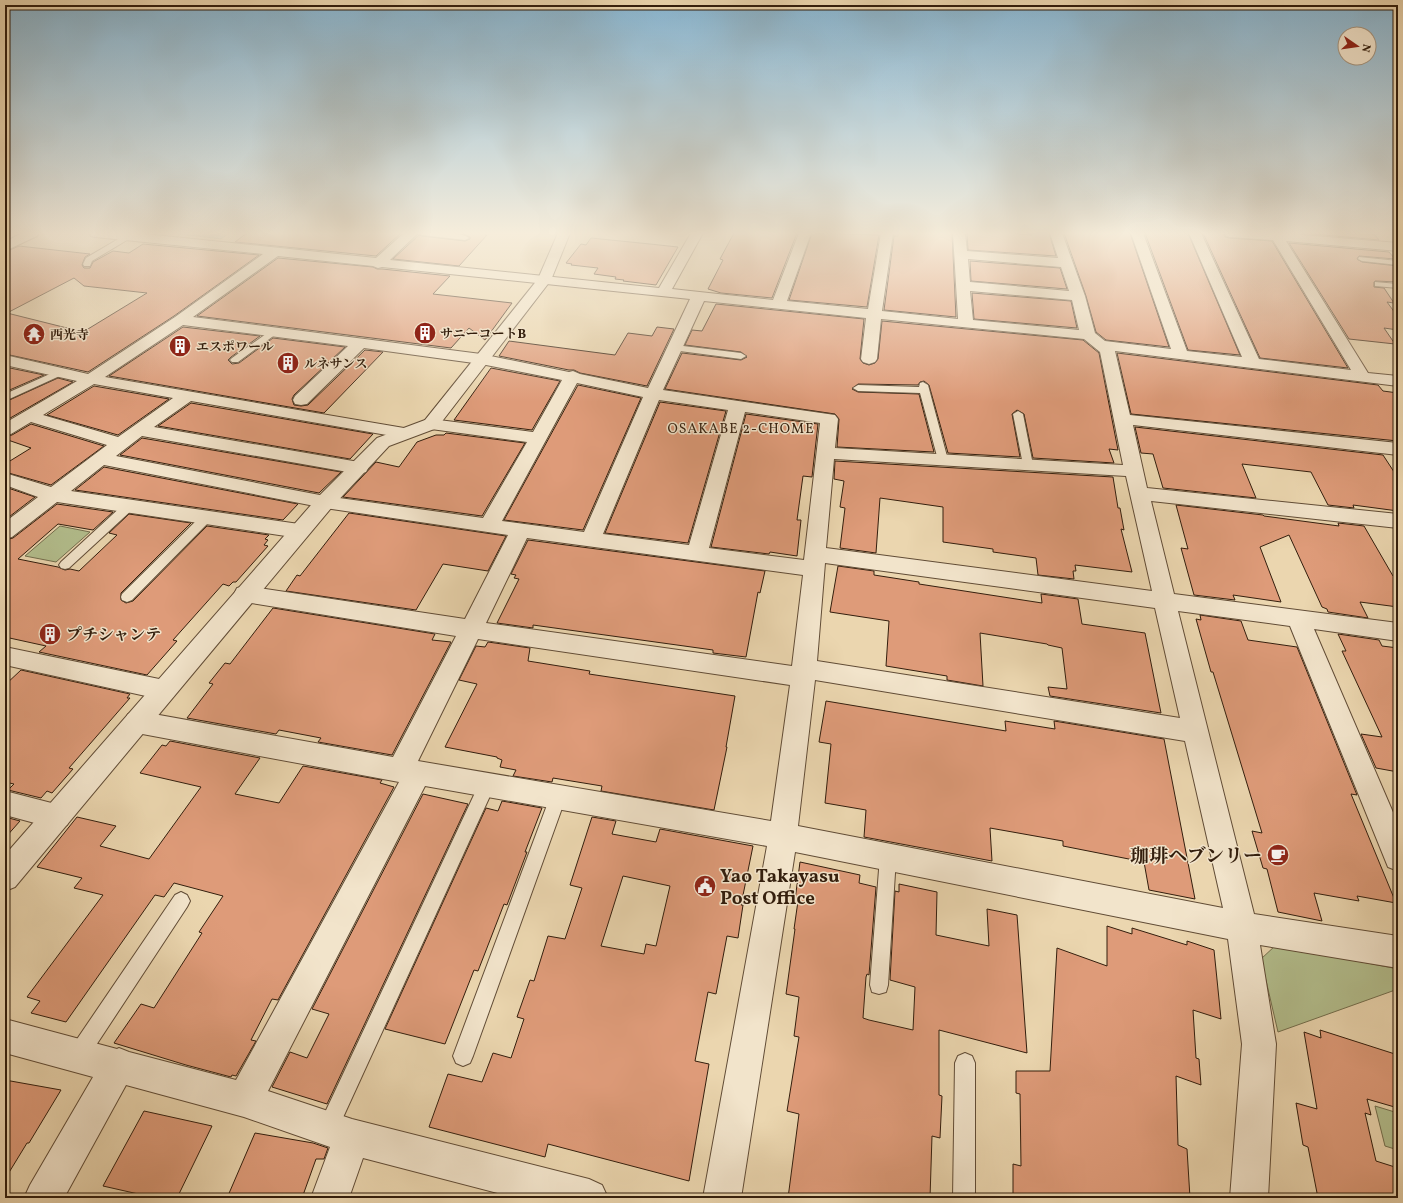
<svg xmlns="http://www.w3.org/2000/svg" width="1403" height="1203" font-family="Vollkorn,'Noto Serif JP',serif">
<rect width="100%" height="100%" fill="#ebd6af"/>
<filter id="stains"><feTurbulence type="fractalNoise" baseFrequency=".005" numOctaves="4"/><feColorMatrix values="0 0 0 0 .2 0 0 0 0 .09 0 0 0 0 .02 0 0 0 .5 -.17"/></filter>
<radialGradient id="worn" r=".72"><stop offset=".6" stop-color="#630" stop-opacity="0"/><stop offset="1" stop-color="#630" stop-opacity=".3"/></radialGradient>
<path fill="#b3be8d" stroke="#736e4d" d="M60,526L90,532L56,562L25,556Z
M1276,945L1398,969V989L1278,1032L1261,959Z
M1375,1106L1398,1113V1150L1385,1146Z"/>
<path fill="#99b8b1" stroke="#707a6f" d="M173,233H229L221,239Z"/>
<path fill="#de9b79" stroke="#331e0d" fill-rule="evenodd" d="M247,233H401L376,256L235,242Z
M461,233H487L485,235H487L459,266L393,259L419,235L422,236L465,241L470,239V237Z
M734,233H797L772,298L721,293L708,289L723,260L720,259Z
M812,233L879,235L867,307L789,300Z
M898,233H952L956,317L884,310L894,236H898Z
M967,233H1007L1032,235L1031,233H1049L1056,256L968,250Z
M1064,233H1130L1169,347L1106,340L1096,332L1086,296Z
M1145,233H1188L1240,355L1188,350Z
M1203,233H1223L1225,237L1230,238L1272,241L1348,368L1260,358Z
M1302,233L1374,234L1379,240Z
M591,238L650,244L678,247L656,285L623,281L624,280L615,279L616,277L594,274L598,268L571,265L572,264L566,263L581,244L586,245Z
M1289,243L1389,252L1395,259L1359,256L1357,259L1362,262L1398,266V282L1375,281L1374,282V287L1384,288L1394,303L1387,302L1398,317V330L1384,328L1395,344L1349,339Z
M143,244L259,255L174,316L88,372L5,354V252L19,246L90,254L85,257L82,265L84,268H90L93,262L113,251L129,253ZM74,278L84,286L147,293L83,332L7,313Z
M278,258L373,267L377,269H382L450,276L433,294L512,303L485,340L469,328L451,348L197,316Z
M970,261L1060,268L1067,289L971,281Z
M972,293L1071,301L1077,328L974,319Z
M716,304L864,319L860,359L863,363L869,365L875,363L878,359L882,321L1083,340L1099,353L1118,450L1109,449L1114,463L1033,458L1024,414L1017,410L1012,414L1020,457L948,453L929,385L924,381L920,382L918,385L858,384L852,389L858,392L919,394L934,452L837,447L839,419L835,414L665,389L682,353L741,360L747,357L741,352L685,345L692,330L702,331Z
M183,327L260,336L231,357L228,360L232,364L239,363L273,338L345,347L294,395L292,399L294,405L301,406L308,405L365,350L383,352L324,413L109,376Z
M657,327L674,329L647,386L580,373L574,370H569L499,356L509,341L615,355L628,333L652,336Z
M1117,353L1378,385L1383,391L1398,393V441L1131,414Z
M5,367L44,375L5,392Z
M491,368L560,381L532,430L454,420Z
M58,378L73,382L5,421V402Z
M578,385L641,398L583,530L504,520Z
M94,386L169,399L118,435L47,415Z
M660,402L726,411L688,543L605,533Z
M191,403L373,434L350,459L158,426Z
M746,414L818,424L812,477L803,476L797,520H801L797,556L770,552L769,554L711,547Z
M31,424L104,446L51,485L5,472V464L31,448L5,439V436L12,435Z
M1135,427L1383,455L1398,478V511L1353,505L1354,508L1328,505L1311,472L1242,464L1256,498L1163,488L1153,454L1141,453Z
M446,433L525,443L482,516L343,497L376,462L399,467L417,442L436,435H444Z
M142,438L341,472L319,493L120,455Z
M835,461L1113,477L1118,508H1120L1124,530L1121,529L1132,572L1075,565L1076,571H1073L1074,579L1038,575L1036,558L993,552V549L943,542V507L880,498L876,553L840,548L845,508L840,507L844,481L834,479Z
M104,467L298,504L283,520L75,490Z
M5,487L35,497L5,520Z
M57,504L113,512L93,530L58,524L18,559L58,567L65,570L70,569L79,571L117,535L109,533L129,514L191,523L121,593V600L126,603L133,601L207,526L269,535L265,539L268,540L264,545L268,546L236,582H233L229,586L223,584L173,640L177,641L147,675L39,652L46,646L5,637V540L13,538Z
M1176,505L1263,515L1264,516L1339,526L1338,523L1364,526L1393,576H1398V607L1360,602L1368,618L1328,612L1327,609L1322,607L1289,535L1260,547L1281,602L1233,595L1235,600L1194,595L1181,548L1188,549Z
M349,513L506,536L488,571L443,564L416,610L286,591L297,575L300,576Z
M528,540L765,571L760,593L758,592L746,657L713,653V650L533,625V628L497,623L519,579L514,578L516,575L511,574Z
M838,566L874,571V575L919,582V584L1042,603L1041,594L1078,599L1082,624L1145,633L1161,713L1050,696L1048,687L1067,689L1062,648L1048,645L1047,644L980,633L983,686L947,680V676L886,666L889,621L830,612Z
M273,608L435,634L432,640L451,642L392,755L318,742L321,738L279,730L276,734L187,718L213,684L209,683L225,663L230,664Z
M1200,615L1241,621L1248,640L1297,647L1357,795L1351,794L1396,903L1357,896L1359,901L1314,893L1322,921L1278,912L1267,869L1263,868L1252,831L1262,833L1213,672H1211L1196,619L1201,620Z
M1338,634L1379,640L1382,646L1398,648V772L1376,768L1361,734L1382,737L1342,651H1346Z
M488,642L530,648L528,661L590,671L589,674L735,696L726,747H727L714,810L601,791L602,786L553,778L552,782L513,776L516,770L500,767L502,760L497,758V757L445,747L477,684L459,680L476,646L485,647Z
M21,670L130,694L127,698H130L69,768L73,769L52,793L47,791L41,798L8,790L14,784L5,782V685Z
M826,701L1006,731L1005,721L1055,729L1054,721L1164,739L1195,899L1149,890L1144,862L1063,846V841L990,828L992,861L864,837L866,810L825,803L831,744L819,742Z
M170,741L260,758L235,794L279,803L303,766L382,780L380,783L394,787L278,1000L272,999L251,1040L256,1041L236,1076L232,1075L231,1077L186,1065L114,1043L141,1004L154,1008L202,933L199,932L223,896L174,883L164,897L155,895L66,1022L31,1013L40,1001L27,997L103,895L74,888L82,878L37,867L77,817L116,826L100,846L149,859L201,787L140,773L162,745L166,746Z
M423,794L468,804L327,1104L272,1087L290,1052L307,1058L329,1014L312,1009Z
M502,801L542,808L525,852H527L507,905L504,904L478,971L474,970L445,1044L385,1029L486,808L498,811Z
M5,817L20,821L5,838Z
M592,817L616,821L612,834L656,842L660,829L753,846L741,905H743L738,938L727,936L716,994L708,992L695,1061L709,1064L689,1181L548,1144L545,1157L429,1127L448,1074L482,1082L493,1053L511,1058L524,1019L517,1017L530,980L534,981L548,936L565,939L582,888L570,885ZM623,876L670,886L656,946L646,944L644,954L601,946Z
M800,862L860,875L859,883L876,887L869,975L867,974L866,977L863,1018L869,1020L913,1030L915,987L890,980L895,891L899,892V884L937,892L936,935L989,946L987,909L1017,915L1027,1053L939,1030V1095L942,1096L940,1138L932,1136L930,1198H788L799,1114L787,1111L799,1037L794,1036L799,997L786,994L795,929H794L798,901L795,900Z
M1107,926L1132,934V928L1187,945V941L1214,950L1221,1019L1193,1010L1196,1058L1199,1059L1201,1085L1176,1076L1178,1145L1187,1149L1190,1198H1013V1164L1021,1166L1020,1094L1016,1093V1071H1050L1057,948L1107,966Z
M1320,1030L1398,1055V1108L1367,1099L1371,1115L1365,1113L1376,1161L1398,1168V1198H1318L1308,1147L1303,1145L1296,1103L1317,1109L1304,1032L1321,1038Z
M5,1080L61,1090L29,1143H27L5,1179Z
M144,1111L212,1126L177,1198H156L103,1186Z
M255,1133L313,1143L328,1148L324,1159H316L302,1198H227Z"/>
<g fill="none" stroke-linecap="round" stroke-linejoin="round">
<g stroke="#614c36" stroke-width="2">
<path id="service" d="M419,233C430,233 460,231 469,238L465,240L422,235Z
M125,235H131L132,237L92,261L90,266H84L83,264L86,258Z
M1359,257L1398,261V265L1362,261L1358,259Z
M1375,282L1398,284V288L1375,286Z
M273,329L277,332L276,334L238,362H232L230,360L232,358Z
M675,345L741,353L746,356L741,359L672,350L670,348L672,346Z
M61,369L64,370L66,372L64,374L5,401V394Z
M923,382L928,385L948,460L947,462L943,463L938,460L920,393L858,391L853,388L858,385L919,387L920,383Z
M1018,411L1023,414L1033,465L1028,468L1023,465L1013,414Z
M129,502L133,503L135,506L133,509L69,568L65,569L61,568L59,565L61,562L125,503Z
M207,513L211,514L213,517L211,520L132,600L127,602L122,600L121,597L122,594L203,514Z
M487,778L493,780L495,785L335,1135L328,1139L321,1135L317,1128L321,1121L481,780Z
M558,790L564,792L566,797L473,1056L470,1063L463,1066L456,1063L453,1056L550,797L552,792Z
M888,849L894,851L896,857L888,985L886,992L879,994L872,992L870,985L880,857L882,851Z
M181,892L187,895L190,901L187,907L85,1062L78,1065L71,1062L68,1055L71,1048L175,895Z
M965,1053L972,1056L975,1063V1198H953L955,1063L958,1056Z"/>
</g>
<g stroke="#614c36" stroke-width="2">
<path id="minor" d="M22,233H39L37,236L5,251V242Z
M89,233H135L376,258L404,233H418L390,260L659,288L691,233H703L672,289L773,300L799,233H811L787,301L868,309L881,233H893L882,311L958,319L953,233H965L967,251L1058,258L1050,233H1062L1085,296L1095,333L1105,341L1171,349L1131,233H1143L1187,351L1242,357L1189,233H1201L1259,359L1351,370L1273,240L1230,237L1226,236L1224,233H1280L1398,243V251L1286,241L1368,373L1398,376V386L1115,351L1130,415L1398,443V455L1133,425L1147,488L1398,514V528L1151,501L1174,594L1398,623V641L1314,629L1398,824V871L1388,867L1290,626L1178,611L1254,914L1398,936V968L1260,945L1276,1044L1268,1198H1230L1242,1044L1228,939L795,852L741,1198H703L767,846L425,786L268,1091L352,1119L589,1179L602,1185L608,1198H517L363,1158L349,1198H311L330,1147L244,1117L126,1085L64,1198H24L30,1185L93,1077L5,1053V1019L117,1049L119,1048L129,1052L236,1080L399,782L137,733L128,730L124,722L128,714L137,711L393,757L456,636L245,602L237,600L234,594L237,588L245,586L465,619L508,535L325,508L104,465L71,491L299,524L306,526L309,531L306,536L299,538L57,502L12,537L5,539V522L38,497L5,485V473L51,487L107,445L31,422L11,434L5,435V423L77,381L5,365V355L88,374L175,317L263,254L95,237L91,236ZM278,256L373,266L378,268L382,267L690,299L648,388L580,374L573,371L569,372L481,354L193,317ZM968,259L1061,267L1069,291L970,282ZM970,291L1072,300L1079,330L973,320ZM704,301L866,318L861,359L863,362L869,364L875,362L877,359L881,319L1084,339L1100,352L1123,465L835,448L838,419L835,415L663,390ZM183,325L348,346L295,396L293,400L295,404L301,405L307,404L364,348L481,364L562,380L533,432L431,419L425,420L422,424L425,428L431,429L527,442L483,518L325,496L116,456L142,436L359,474L366,472L368,468L366,464L359,462L154,427L191,401L404,438L410,437L413,433L410,429L404,428L105,377ZM577,383L643,397L584,532L502,521ZM94,384L173,398L118,437L43,415ZM659,400L728,410L689,545L603,534ZM745,412L820,423L804,560L709,548ZM834,459L1126,476L1152,591L826,548ZM527,538L803,575L792,666L486,623ZM825,563L1155,608L1180,718L817,661ZM478,639L790,685L771,821L418,761ZM815,680L1185,741L1223,908L798,826Z
M5,647L164,680L173,683L176,690L173,697L164,700L5,665Z
M5,791L67,807L71,816L67,825L57,829L5,815Z"/>
</g>
<g stroke="#614c36" stroke-width="2">
<path id="tertiary" d="M558,233H570L551,280L437,428L389,446L332,507L15,887L5,891V855L318,497L377,438L425,420L538,279Z"/>
</g>
<use href="#service" fill="#f2e4cb" fill-rule="evenodd"/>
<use href="#minor" fill="#f2e4cb" fill-rule="evenodd"/>
<use href="#tertiary" fill="#f2e4cb" fill-rule="evenodd"/>
</g>
<linearGradient id="sky" x2="0" y2="1"><stop stop-color="#88b6d2"/><stop offset="0.58" stop-color="#f6eddb"/><stop offset="1" stop-color="#f6eddb" stop-opacity="0"/></linearGradient>
<rect width="1403" height="402" fill="url(#sky)"/>
<defs>
<g id="building-disc" transform="scale(1.15)"><circle r="9.5" fill="#8f2418" stroke="#f2e4cb"/><path d="M-4-6H4V6H1V3H-1V6H-4ZM-2.5-4.3h1.7v1.8h-1.7ZM.8-4.3h1.7v1.8H.8ZM-2.5-1h1.7V.8h-1.7ZM.8-1h1.7V.8H.8Z" fill="#fff"/></g>
<g id="temple-disc" transform="scale(1.15)"><circle r="9.5" fill="#8f2418" stroke="#f2e4cb"/><path d="M0-6L5-2H3V0L6.5 2.5H4V6H1.5V3h-3V6H-4V2.5H-6.5L-3 0V-2H-5Z" fill="#fff"/></g>
<g id="cafe-disc" transform="scale(1.15)"><circle r="9.5" fill="#8f2418" stroke="#f2e4cb"/><path d="M-5.5-4.5H6V0H3Q3 3.5 0 3.5H-2.5Q-5.5 3.5-5.5 0ZM3-3.2v2h1.7v-2ZM-6 4.5H4V6H-6Z" fill="#fff"/></g>
<g id="civic-disc" transform="scale(1.15)"><circle r="9.5" fill="#8f2418" stroke="#f2e4cb"/><path d="M-.6-6.5H3V-4.5H.6V-3L4-1V1h2V6H-6V1h2V-1L-.6-3ZM-1.2 2.5V6h2.4V2.5Z" fill="#fff"/></g>
</defs>
<g fill-rule="evenodd">
<use href="#building-disc" x="425" y="333"/>
<use href="#temple-disc" x="34" y="334"/>
<use href="#building-disc" x="180" y="346"/>
<use href="#building-disc" x="288" y="363"/>
<use href="#building-disc" x="50" y="634"/>
<use href="#cafe-disc" x="1278" y="855"/>
<use href="#civic-disc" x="705" y="886"/>
</g>
<g text-anchor="middle" stroke-width="3" stroke-linejoin="round" paint-order="stroke">
<g font-size="13" font-weight="bold" fill="#331e0d" stroke="#f2e4cb" text-anchor="start">
<text x="440" y="338">サニーコートB</text>
<text x="50" y="339">西光寺</text>
<text x="196" y="351">エスポワール</text>
<text x="304" y="368">ルネサンス</text>
</g>
<g font-size="14" letter-spacing="1" fill="#331e0d" stroke="#f2e4cb">
<text x="741" y="433">OSAKABE 2-CHOME</text>
</g>
<g font-size="16" font-weight="bold" fill="#331e0d" stroke="#f2e4cb" text-anchor="start">
<text x="66" y="640">プチシャンテ</text>
</g>
<g font-size="19" font-weight="bold" fill="#331e0d" stroke="#f2e4cb" text-anchor="end">
<text x="1262" y="862">珈琲ヘブンリー</text>
<text x="720" y="882" text-anchor="start">Yao Takayasu<tspan x="720" dy="22">Post Office</tspan></text>
</g>
</g>
<rect width="1403" height="1203" fill="none" stroke="#ebd6af" stroke-width="20"/>
<rect x="6" y="6" width="1391" height="1191" fill="none" stroke="#331e0d" stroke-width="2"/>
<rect x="10" y="10" width="1383" height="1183" fill="none" stroke="#331e0d"/>
<g transform="translate(1357 46) rotate(103)"><circle r="19" fill="#f2e4cb" stroke="#a6957f"/>
<path d="M0-3L7 15L0 10L-7 15Z" fill="#8f2418"/>
<text y="-6" font-size="11" font-weight="bold" text-anchor="middle" fill="#331e0d">N</text>
</g>
<rect width="100%" height="100%" filter="url(#stains)"/>
<rect width="100%" height="100%" fill="url(#worn)"/>
</svg>
